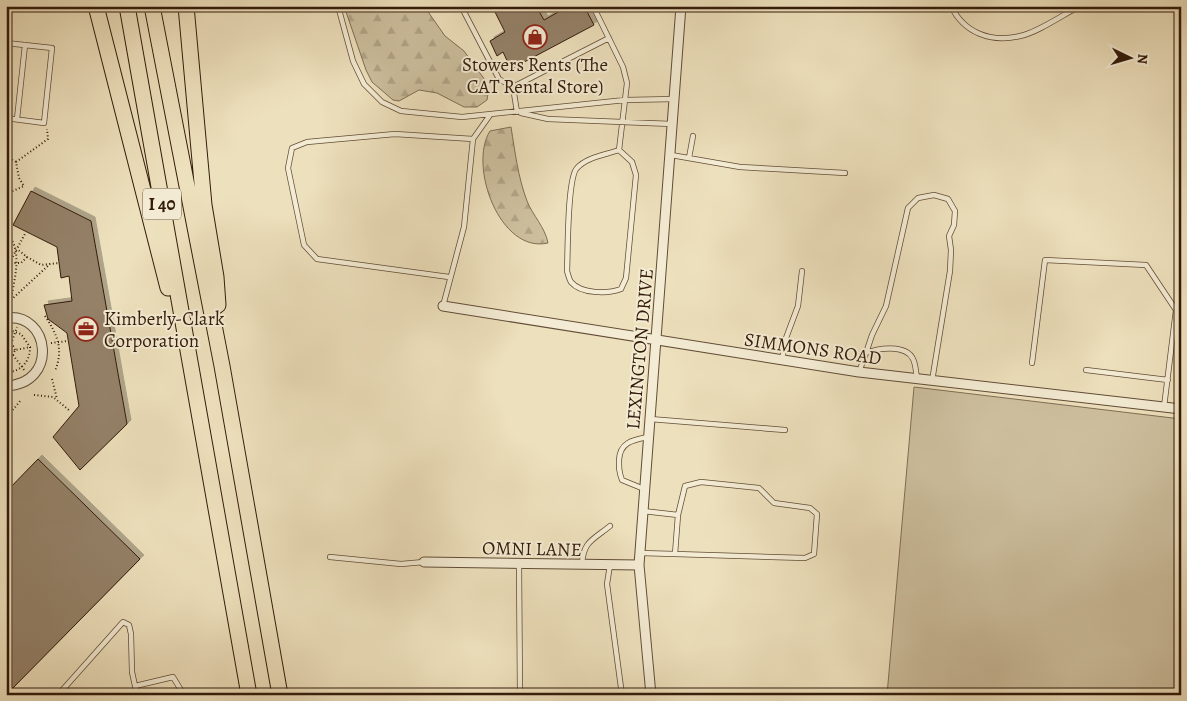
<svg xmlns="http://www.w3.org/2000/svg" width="1187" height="701" font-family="Alegreya,serif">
<defs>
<pattern id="forest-firs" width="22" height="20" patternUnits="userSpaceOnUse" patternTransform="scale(1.25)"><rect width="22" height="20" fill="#cdbf9e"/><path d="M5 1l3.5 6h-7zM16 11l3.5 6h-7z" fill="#b0a487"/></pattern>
<filter id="shadow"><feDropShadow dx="4" dy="-4" stdDeviation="0" flood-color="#0004"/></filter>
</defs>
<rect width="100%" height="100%" fill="#ede0bc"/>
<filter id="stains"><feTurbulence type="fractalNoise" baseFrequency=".004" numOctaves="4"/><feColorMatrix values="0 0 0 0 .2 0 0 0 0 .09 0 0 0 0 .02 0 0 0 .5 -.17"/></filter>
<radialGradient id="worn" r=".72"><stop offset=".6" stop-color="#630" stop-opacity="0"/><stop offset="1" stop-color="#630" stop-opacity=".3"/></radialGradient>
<path fill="#cdbf9e" stroke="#806d54" d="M914,387L1181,419V695H887Z"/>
<path fill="url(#forest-firs)" stroke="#806d54" d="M344,6H424L445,36L464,51L485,80L488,94L487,100L477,107H464L437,93L419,90L399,101L393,100L372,82L366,70Z
M511,127C515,152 518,177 527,201C533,216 545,227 548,243C500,254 468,166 490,131Z"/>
<path fill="#948167" stroke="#331b0a" filter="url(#shadow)" d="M492,6H536L544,20L569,6H584L594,25L511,69L503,52L497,56L490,41L505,32Z
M31,191L91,221L127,424L80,470L53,437L79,406L67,333L48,319L44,305L72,301L69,276L61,278L57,247L13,225Z
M38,459L140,559L6,695V492Z"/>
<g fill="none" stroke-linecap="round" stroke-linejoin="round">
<g stroke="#624c36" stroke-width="6">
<path id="lane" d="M338,6L353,61L364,84L382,102L401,111L462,117L625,100L675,99
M461,6L499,79L513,87
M593,6L623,67L627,83L619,150C605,155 587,157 577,168C567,178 568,253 567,271C568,274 569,279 571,282C581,294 608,294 621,289L626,278L636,175L632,162L619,150
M951,6C964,33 991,43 1020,36C1037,33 1064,14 1080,6
M6,43L52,48L44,123L6,118
M513,87L609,38
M513,87L517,112
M521,113L548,119L672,124
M17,119L25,45
M671,155L740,167L845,173
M689,158L693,136
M449,277L317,259L304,245L288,168L292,148L307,142L395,134L473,139
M443,306L464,227L473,139L490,115
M866,353L872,335L886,306L908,208L918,198L934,195L948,199L955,211L954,225L949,236L951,250L950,271L932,381
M782,360L786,338L798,306L802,271
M1032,363L1045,260L1146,265L1176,310L1164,407
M1086,370L1168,380
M859,372L866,353C878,348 906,344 913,359C916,365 916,373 917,379
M650,419L785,430
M644,489L622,480C619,472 619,468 619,460C620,442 633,440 648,437
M640,553L675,554L678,515L643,511
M675,554L805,558L814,554L817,514L810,508L774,503L759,488L701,482L685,486L678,515
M330,557L401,564L424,562
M519,564L520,695
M582,565C583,541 593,540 610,526
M610,565L607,584L622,695
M135,686L173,677L184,695
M58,695L123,622L129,625L131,634L132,672L137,695"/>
</g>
<g stroke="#624c36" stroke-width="11">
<path id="street" d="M443,306L859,372L1181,409
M6,318C50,312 59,384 6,386
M424,562L639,565
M651,695L639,565L681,6"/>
</g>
<g stroke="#331b0a" stroke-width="17">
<path id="highway" d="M96,6L168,288
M127,6L249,695
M152,6L222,366L280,695
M186,6L204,205L216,277L218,305"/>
</g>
<path stroke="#331b0a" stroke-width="2" stroke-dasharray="1 2.5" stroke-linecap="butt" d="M6,156L16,162
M6,194L24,186L19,178L16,162L48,139L47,129
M6,233C24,249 14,279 11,300
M27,257L41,265L59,263
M11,263H21L27,257L17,249
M6,269L26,232
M11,300L50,264
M45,316C57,334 64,349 55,371
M6,329L21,334L30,347C30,362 21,372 6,372
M51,343L68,341
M11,344L17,327
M6,345L13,346L15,350
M13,355L25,371
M6,356L13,355L15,350L31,347
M52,379L57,399
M34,395L53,397L70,411
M6,406L10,415
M6,426L11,412L21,400"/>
<use href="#lane" stroke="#f3ebd3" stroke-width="4.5"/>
<use href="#street" stroke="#f3ebd3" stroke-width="9"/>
<use href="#highway" stroke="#ede0bc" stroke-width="15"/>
</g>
<defs>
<g id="shop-ring" transform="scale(1.25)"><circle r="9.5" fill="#f3ebd3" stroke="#8f2418" stroke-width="1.5"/><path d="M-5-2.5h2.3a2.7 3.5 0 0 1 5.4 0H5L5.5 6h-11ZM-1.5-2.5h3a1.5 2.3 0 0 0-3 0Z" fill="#8f2418"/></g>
<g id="office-ring" transform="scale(1.25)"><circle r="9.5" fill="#f3ebd3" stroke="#8f2418" stroke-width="1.5"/><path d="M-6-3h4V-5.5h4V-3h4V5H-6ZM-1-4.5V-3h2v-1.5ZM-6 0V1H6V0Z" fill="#8f2418"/></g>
</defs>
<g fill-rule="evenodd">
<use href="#shop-ring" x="535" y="37"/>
<use href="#office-ring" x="86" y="329"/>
</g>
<g text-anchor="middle" stroke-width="4" stroke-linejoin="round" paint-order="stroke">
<rect fill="#f3ebd3" stroke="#6d5946" stroke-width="1" x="143" y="188.5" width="38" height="31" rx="4"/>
<g font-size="18" font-weight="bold" fill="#331b0a">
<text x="162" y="210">I 40</text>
</g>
<g font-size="19" fill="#331b0a" stroke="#f3ebd3">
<text x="535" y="71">Stowers Rents (The<tspan x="535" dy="22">CAT Rental Store)</tspan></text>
<text x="104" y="325" text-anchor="start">Kimberly-Clark<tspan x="104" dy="22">Corporation</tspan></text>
</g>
<g font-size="19" fill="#331b0a" stroke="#f3ebd3">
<text transform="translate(813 348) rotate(8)" y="7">SIMMONS ROAD</text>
<text transform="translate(639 349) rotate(-85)" y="7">LEXINGTON DRIVE</text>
<text transform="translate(532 548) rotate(1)" y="7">OMNI LANE</text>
</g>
</g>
<rect width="1187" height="701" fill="none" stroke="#ede0bc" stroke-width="25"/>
<rect x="8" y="8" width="1172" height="686" fill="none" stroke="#331b0a" stroke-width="2.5"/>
<rect x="12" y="12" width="1162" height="676" fill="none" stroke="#331b0a"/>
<g transform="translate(1130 58) rotate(95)" stroke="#f3ebd3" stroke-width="4" paint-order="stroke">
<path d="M0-4L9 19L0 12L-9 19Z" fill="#331b0a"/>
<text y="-8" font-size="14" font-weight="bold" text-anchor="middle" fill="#331b0a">N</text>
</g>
<rect width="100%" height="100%" filter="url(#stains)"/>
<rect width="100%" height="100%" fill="url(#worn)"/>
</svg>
